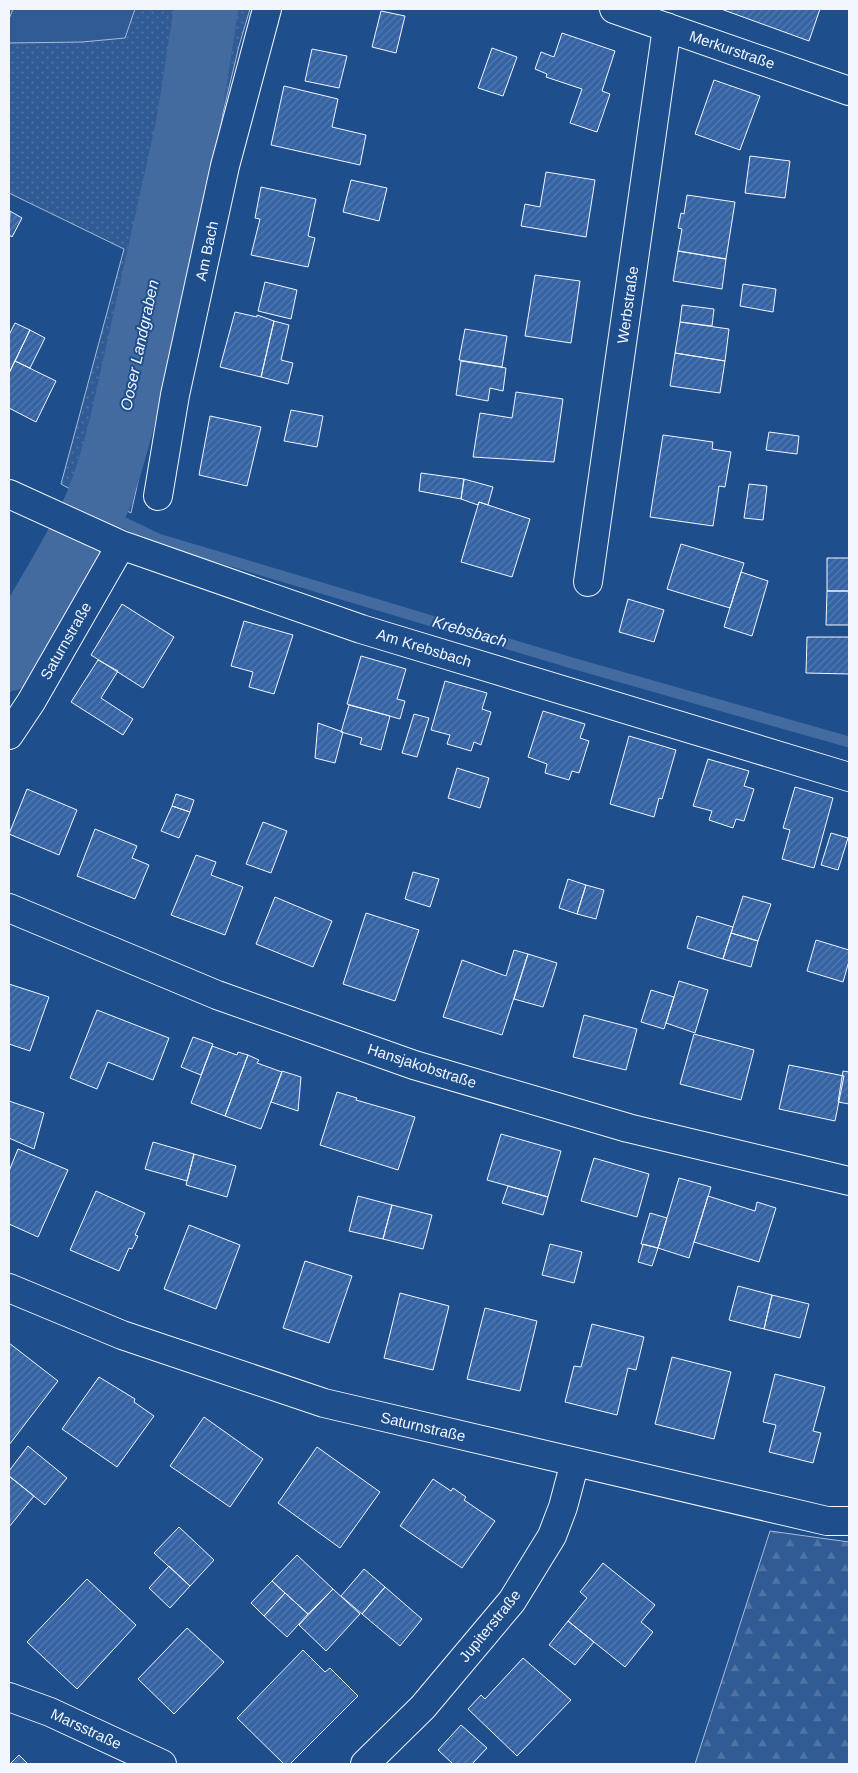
<svg xmlns="http://www.w3.org/2000/svg" width="858" height="1773" font-family="Arial,sans-serif">
<defs>
<pattern id="grass-dots" width="8" height="8" patternUnits="userSpaceOnUse" patternTransform="scale(1.25)"><rect width="8" height="8" fill="#305b95"/><path d="M2 2h.1M6 6h.1" fill="none" stroke="#4e73a5" stroke-width="1.8" stroke-linecap="round"/></pattern>
<pattern id="forest-firs" width="22" height="20" patternUnits="userSpaceOnUse" patternTransform="scale(1.25)"><rect width="22" height="20" fill="#305b95"/><path d="M5 1l3.5 6h-7zM16 11l3.5 6h-7z" fill="#4e73a5"/></pattern>
<pattern id="building-hatch" width="6" height="6" patternUnits="userSpaceOnUse" patternTransform="scale(1.25)"><rect width="6" height="6" fill="#3563a3"/><path d="M-1 1l2-2M0 6l6-6M5 7l2-2" fill="none" stroke="#537ab1"/></pattern>
</defs>
<rect width="100%" height="100%" fill="#1f4e8c"/>
<path fill="url(#grass-dots)" stroke="#a8bbd7" d="M9,9H193L165,186L126,354L86,498L61,484L124,249L9,193Z
M220,9H250L239,46L186,267L131,513L117,506L114,489L137,414L161,321L209,85Z
M46,536L91,554L9,693V606Z"/>
<path fill="url(#forest-firs)" stroke="#a8bbd7" d="M770,1531L849,1542V1764H695Z"/>
<path fill="#305b95" stroke="#a8bbd7" d="M13,9H135L125,38L82,42L9,43V19Z"/>
<g fill="none" stroke-linecap="round" stroke-linejoin="round">
<path stroke="#446ba0" stroke-width="11" d="M95,509L158,539L572,663L849,742"/>
<path stroke="#446ba0" stroke-width="64" d="M9,659C39,611 69,562 94,510C106,484 113,455 121,427L188,125L206,9"/>
</g>
<path fill="url(#building-hatch)" stroke="#f2f6ff" d="M721,9H820L809,41Z
M381,11L405,16L396,53L372,47Z
M562,33L615,51L602,91L610,94L597,132L570,123L582,89L546,77L547,74L535,69L541,52L554,57Z
M492,48L517,57L503,96L478,88Z
M312,49L347,56L339,88L305,81Z
M714,80L760,96L740,150L695,134Z
M284,86L338,99L332,127L366,135L360,165L271,145Z
M750,156L790,161L785,198L745,193Z
M546,172L595,180L586,237L521,226L525,204L540,207Z
M351,180L387,188L379,221L343,212Z
M261,187L316,199L308,236L315,238L308,267L251,255L260,219L255,218Z
M687,195L735,202L726,259L678,251L682,229L678,228L681,213L684,214Z
M10,211L22,218L12,237L9,235Z
M678,251L726,259L722,289L673,281Z
M535,275L580,281L571,343L525,336Z
M265,282L297,290L291,319L258,311Z
M743,284L776,289L773,312L740,306Z
M682,305L714,309L712,326L680,322Z
M235,312L257,317V315L274,321L261,377L220,367Z
M274,321L289,325L281,360L293,363L288,384L261,377Z
M680,322L729,329L725,361L675,353Z
M15,323L30,330L9,373V335Z
M465,329L507,336L502,367L459,360Z
M30,330L45,338L30,368L15,361Z
M675,353L725,361L720,393L670,386Z
M15,361L56,381L36,422L9,408V373Z
M461,361L506,368L503,391L490,388L488,401L456,395Z
M516,392L563,399L554,462L473,457L480,413L512,418Z
M291,410L323,416L317,447L284,441Z
M210,416L261,427L247,486L199,475Z
M769,432L799,436L797,454L766,450Z
M663,435L713,442L712,449L731,452L725,487L719,486L713,526L650,517Z
M421,473L464,479L461,499L419,491Z
M464,479L493,487L488,505L479,502L478,505L461,499Z
M749,484L767,486L763,520L744,518Z
M479,502L530,519L512,577L461,562Z
M681,544L744,563L730,608L667,589Z
M827,558H849V591H827Z
M741,572L768,581L752,636L724,627Z
M827,591H849V625H826Z
M628,599L664,610L654,642L619,632Z
M122,604L174,637L143,688L91,655Z
M244,621L293,635L274,694L249,687L253,672L231,666Z
M807,637H849V674L806,673Z
M361,656L406,669L397,699L405,701L400,719L347,704Z
M98,660L118,671L101,698L133,719L123,735L71,702Z
M445,681L487,693L482,709L491,712L481,745L474,742L471,751L447,744L450,735L431,730Z
M349,705L390,716L381,750L360,744L362,738L341,732Z
M543,711L585,724L580,738L589,741L579,773L572,771L569,780L545,773L547,764L528,757Z
M414,714L429,718L417,757L402,753Z
M318,723L343,732L335,763L315,758Z
M629,736L676,750L662,799L659,798L654,817L610,804Z
M708,759L749,771L744,786L754,789L744,821L736,819L733,828L709,820L712,811L693,806Z
M457,768L489,778L480,808L448,798Z
M795,787L833,798L814,868L782,859L790,830L783,828Z
M27,789L77,810L59,855L9,834Z
M176,794L194,800L190,812L172,806Z
M172,806L190,812L179,838L161,831Z
M263,822L287,831L271,873L246,864Z
M95,829L137,846L132,858L149,865L135,899L77,876Z
M831,833L848,838L838,870L821,865Z
M196,855L216,862L211,875L243,887L225,935L171,915Z
M413,872L439,879L430,907L405,899Z
M568,879L586,885L577,914L559,908Z
M586,885L604,890L596,919L577,914Z
M743,896L771,904L758,941L731,933Z
M275,897L332,921L313,967L256,944Z
M366,913L419,930L395,1001L343,984Z
M697,916L733,927L723,959L687,948Z
M731,933L758,941L751,967L723,959Z
M816,940L849,950V961L843,982L807,971Z
M514,950L528,954L502,1035L443,1017L462,960L506,976Z
M528,954L557,963L543,1007L514,999Z
M679,981L708,990L695,1033L666,1023Z
M9,984L49,997L30,1051L9,1044Z
M651,990L674,997L664,1029L641,1022Z
M97,1010L169,1038L153,1080L108,1062L97,1089L70,1078Z
M584,1015L637,1029L626,1070L573,1057Z
M694,1034L754,1050L741,1100L680,1084Z
M193,1037L213,1044L201,1075L181,1067Z
M212,1046L237,1055L238,1052L248,1055L225,1116L191,1103Z
M248,1055L259,1060L257,1063L282,1072L261,1129L225,1116Z
M789,1065L844,1076L835,1121L779,1109Z
M282,1071L301,1077L298,1111L271,1102Z
M843,1071L849,1072V1104L838,1102Z
M337,1092L357,1098L356,1100L415,1117L398,1170L320,1145Z
M9,1101L44,1113L34,1149L9,1138Z
M501,1134L561,1151L548,1197L487,1180Z
M153,1142L194,1154L187,1181L145,1169Z
M18,1149L68,1170L38,1237L9,1224V1171Z
M194,1154L236,1166L227,1197L186,1185Z
M594,1158L649,1174L637,1217L581,1201Z
M679,1178L711,1187L689,1258L658,1248Z
M508,1186L548,1197L543,1215L502,1203Z
M96,1191L145,1213L135,1235L138,1236L132,1249L129,1248L119,1271L70,1250Z
M358,1196L392,1205L383,1239L349,1231Z
M708,1196L755,1211L757,1202L776,1208L759,1262L694,1242Z
M392,1205L432,1215L423,1249L383,1239Z
M650,1213L667,1218L658,1248L641,1244Z
M189,1225L240,1245L216,1309L164,1289Z
M550,1244L582,1252L574,1283L542,1275Z
M643,1244L658,1248L652,1266L638,1262Z
M305,1261L352,1276L329,1343L283,1328Z
M738,1286L772,1295L764,1329L729,1320Z
M400,1293L449,1306L433,1370L384,1358Z
M772,1295L809,1304L800,1338L764,1329Z
M485,1308L537,1321L520,1391L467,1379Z
M592,1324L644,1337L636,1370L628,1368L617,1415L565,1402L574,1366L581,1367Z
M9,1343L58,1381L9,1445Z
M672,1357L731,1372L714,1439L655,1424Z
M775,1374L825,1387L813,1431L821,1433L813,1463L769,1452L776,1425L763,1422Z
M99,1377L135,1399L134,1402L154,1416L117,1467L62,1429Z
M204,1417L263,1459L230,1507L170,1466Z
M28,1446L67,1478L45,1505L9,1476V1471Z
M317,1447L380,1492L340,1548L278,1503Z
M9,1476L34,1496L9,1527Z
M433,1479L451,1491L453,1488L466,1497L464,1500L495,1521L462,1568L400,1526Z
M179,1527L214,1560L190,1586L154,1553Z
M297,1555L333,1589L308,1614L272,1581Z
M603,1563L655,1605L641,1622L653,1632L625,1667L568,1621L587,1598L580,1592Z
M169,1566L190,1586L170,1608L149,1588Z
M364,1569L385,1587L362,1614L341,1596Z
M87,1579L136,1625L77,1689L27,1642Z
M272,1581L285,1593L264,1616L251,1603Z
M385,1587L422,1619L400,1646L362,1614Z
M333,1589L360,1614L326,1651L299,1625Z
M285,1593L308,1614L287,1637L264,1616Z
M568,1621L594,1642L575,1665L549,1645Z
M187,1628L224,1662L174,1714L138,1679Z
M303,1650L325,1672L330,1668L358,1696L290,1764H284L237,1718Z
M523,1658L571,1700L517,1756L468,1709L481,1695L485,1699Z
M461,1725L487,1748L472,1764H453L438,1750Z
M19,1755L28,1764H10Z"/>
<g fill="none" stroke-linecap="round" stroke-linejoin="round">
<g stroke="#f2f6ff" stroke-width="30">
<path id="minor" d="M614,9L849,91
M9,494L121,545L361,629L849,777
M158,496L175,395L225,166L267,9
M588,582L667,27
M9,735L31,702L121,545
M9,908L217,995L414,1065L628,1128L849,1181
M9,1288L122,1335L324,1403L827,1521H849
M9,1697L50,1712L162,1764
M365,1764L423,1707L512,1601L552,1536L563,1507L575,1462"/>
</g>
<use href="#minor" stroke="#1f4e8c" stroke-width="28"/>
</g>
<g text-anchor="middle" stroke-width="4" stroke-linejoin="round" paint-order="stroke">
<g font-size="15" fill="#f2f6ff" stroke="#1f4e8c">
<text transform="translate(732 50) rotate(19)" y="5">Merkurstraße</text>
<text transform="translate(207 251) rotate(-78)" y="5">Am Bach</text>
<text transform="translate(628 305) rotate(-82)" y="5">Werbstraße</text>
<text transform="translate(66 641) rotate(-60)" y="5">Saturnstraße</text>
<text transform="translate(424 648) rotate(17)" y="5">Am Krebsbach</text>
<text transform="translate(422 1066) rotate(18)" y="5">Hansjakobstraße</text>
<text transform="translate(423 1427) rotate(13)" y="5">Saturnstraße</text>
<text transform="translate(490 1626) rotate(-51)" y="5">Jupiterstraße</text>
<text transform="translate(86 1729) rotate(25)" y="5">Marsstraße</text>
</g>
<g font-size="16" font-style="italic" fill="#f2f6ff" stroke="#1f4e8c">
<text transform="translate(139 345) rotate(-78)" y="6">Ooser Landgraben</text>
<text transform="translate(470 631) rotate(16)" y="6">Krebsbach</text>
</g>
</g>
<rect width="858" height="1773" fill="none" stroke="#f2f6ff" stroke-width="20"/>
</svg>
